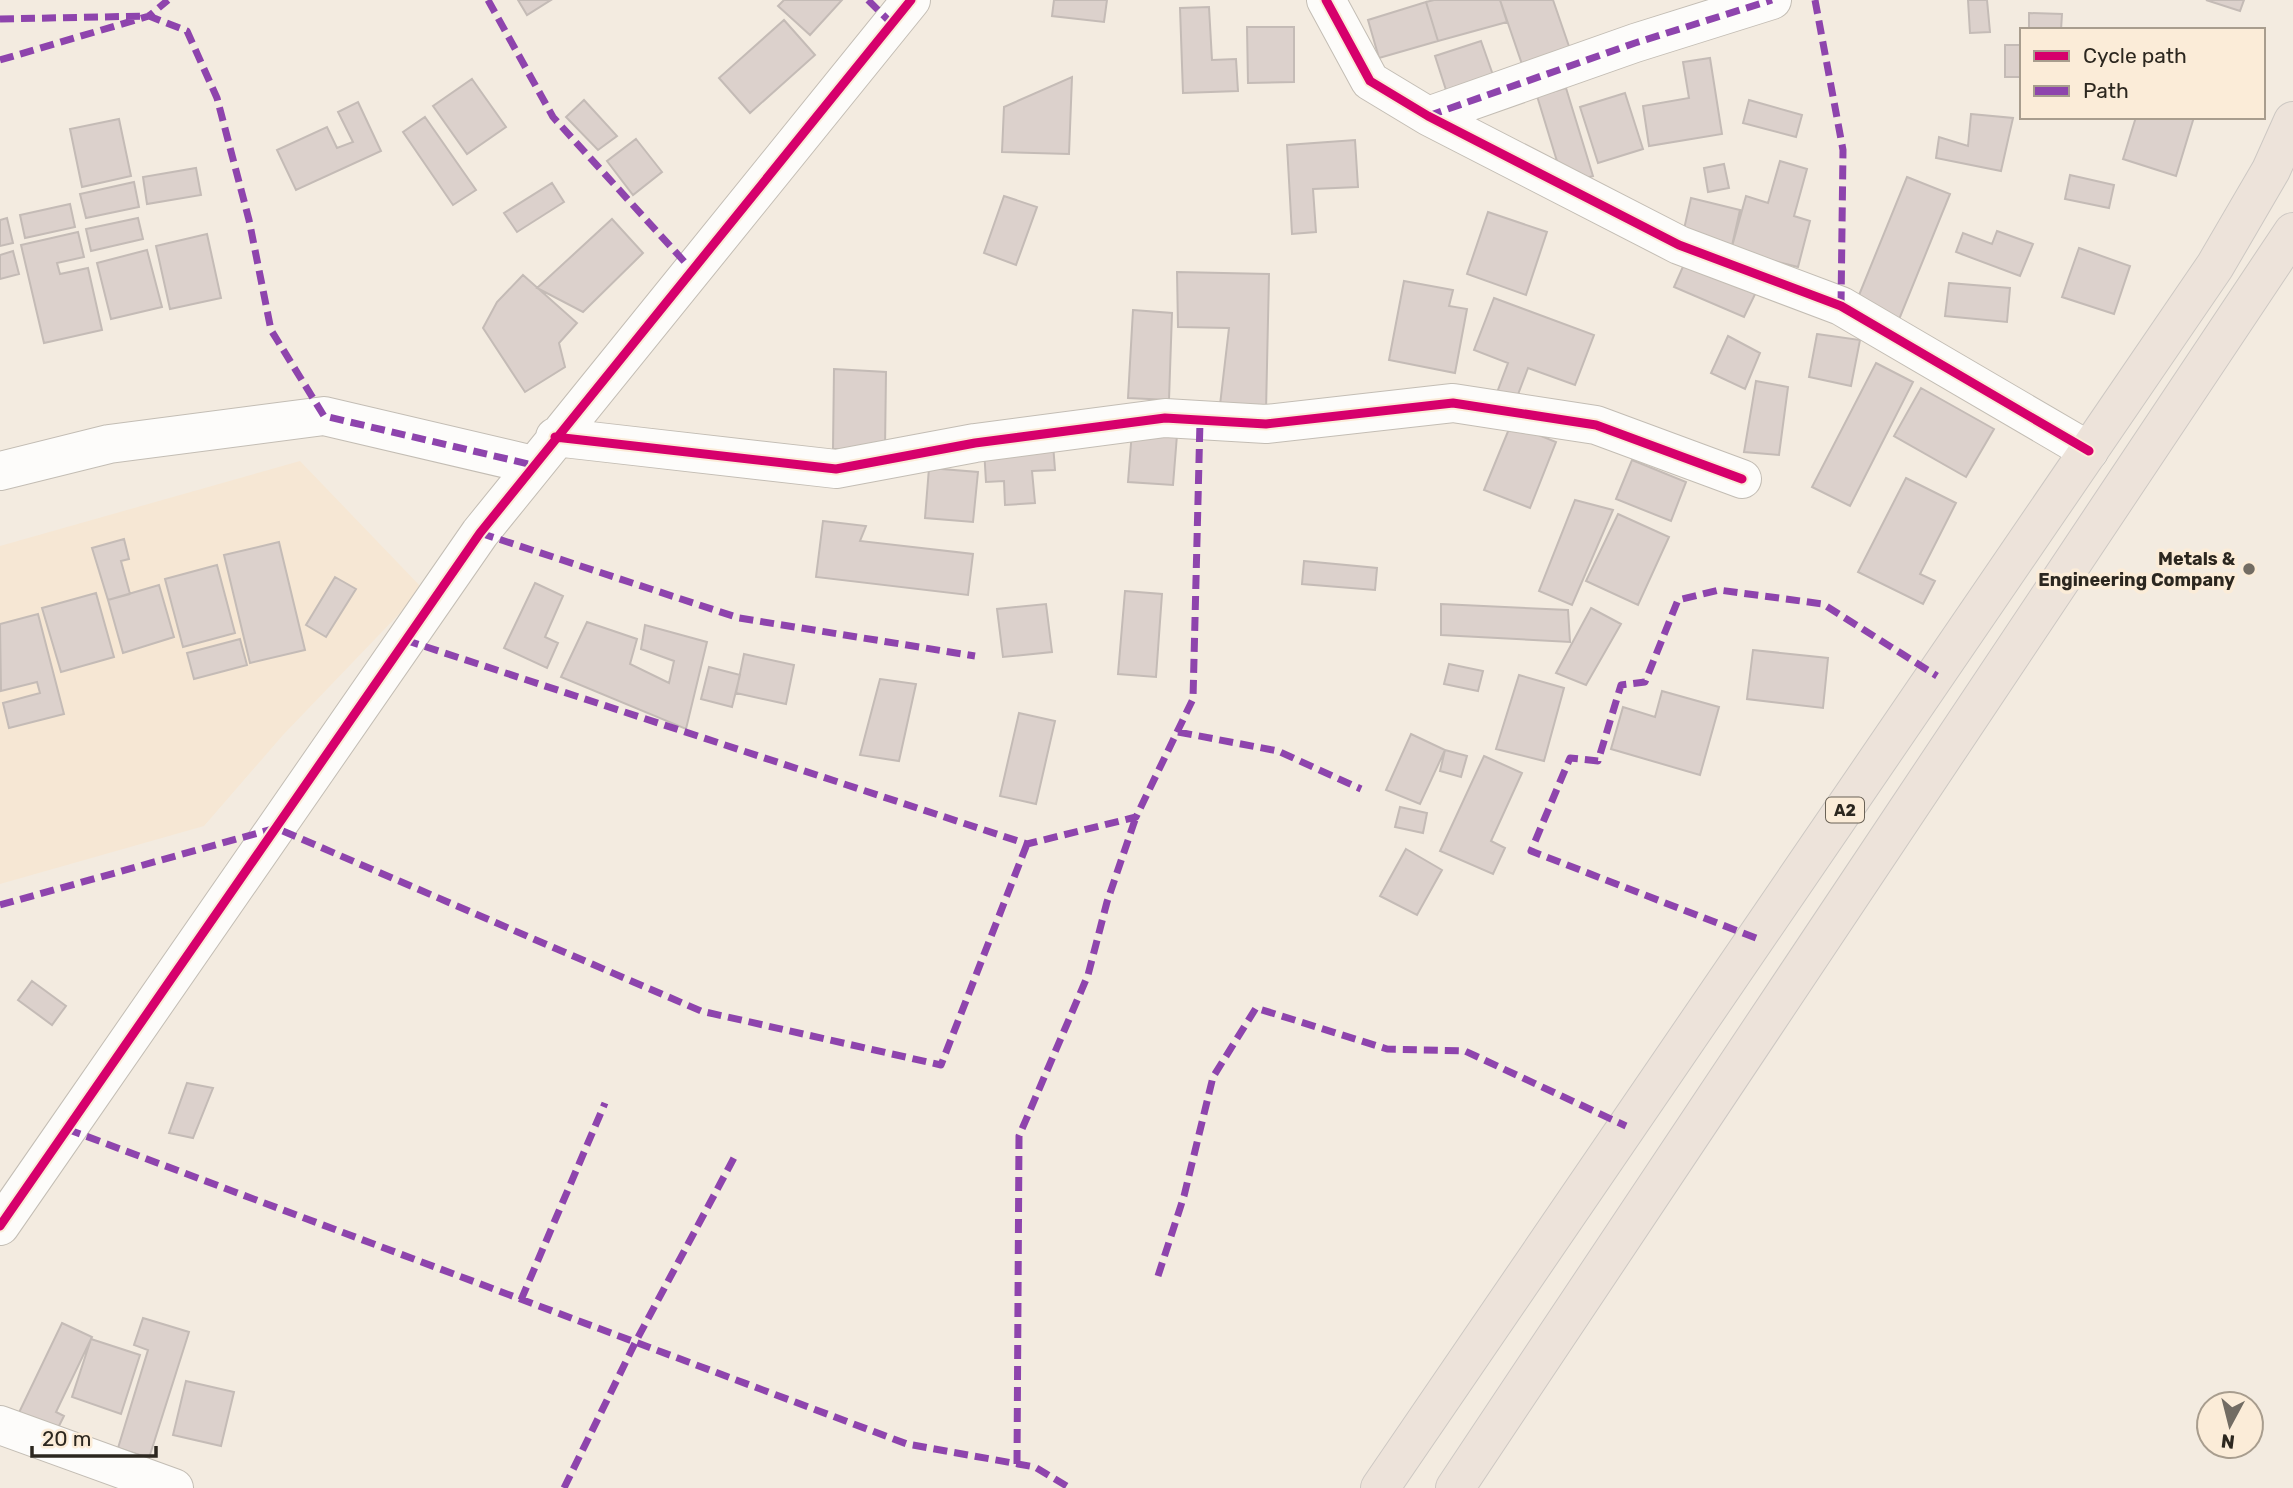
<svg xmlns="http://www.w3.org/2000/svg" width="2293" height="1488" font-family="Rubik,sans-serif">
<rect width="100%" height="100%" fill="#f3ebe0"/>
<path fill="#f6e7d4" d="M300,461L423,589L283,735L204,826L0,884V546Z"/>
<path fill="#dcd1cc" stroke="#c4bbb6" stroke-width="2" d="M518,0H551L527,15Z
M784,0H842L810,35L778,6Z
M1054,0H1107L1104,22L1052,16Z
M1434,0H1500L1507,22L1438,41L1426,2Z
M1500,0H1553L1572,55L1524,70Z
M1968,0H1987L1990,32L1970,33Z
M2206,0H2244L2240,11Z
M1426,2L1438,41L1379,58L1368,20Z
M1209,7L1212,60L1236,59L1238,91L1183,93L1180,8Z
M2029,13L2062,14L2061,30H2029Z
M784,20L815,55L750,113L719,78Z
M1247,27H1294V82L1248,83Z
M1481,41L1493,75L1446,90L1435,56Z
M2005,45H2022V77H2005Z
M1710,58L1722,134L1649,146L1643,106L1689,98L1683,62Z
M1072,77L1069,154L1002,152L1004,107Z
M472,79L506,127L467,154L433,106Z
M1566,88L1593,176L1564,184L1537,96Z
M1625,93L1643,149L1598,163L1580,107Z
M584,100L617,136L598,150L566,117Z
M1749,100L1802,115L1796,137L1743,123Z
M358,102L381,151L296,190L277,150L327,127L337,148L353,142L338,112Z
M1971,114L2013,118L2001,171L1936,158L1939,137L1968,146Z
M425,117L476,190L453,205L403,132Z
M2136,117H2194L2176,176L2123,159Z
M119,119L131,176L82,187L70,129Z
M636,139L662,172L633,195L607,161Z
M1355,140L1358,187L1313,189L1316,232L1292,234L1287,145Z
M1780,161L1807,169L1794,216L1810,221L1798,267L1731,250L1746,196L1768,203Z
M1724,164L1729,188L1708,192L1704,168Z
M196,168L201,195L147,204L143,177Z
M2070,175L2114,185L2109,208L2065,199Z
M1907,177L1950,194L1898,322L1855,305Z
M134,182L139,207L86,218L80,194Z
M552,183L564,202L517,232L504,213Z
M1004,196L1037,207L1016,265L984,253Z
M1691,198L1740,210L1731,250L1682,238Z
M70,204L75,227L25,238L20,215Z
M1488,212L1547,232L1526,295L1467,274Z
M7,218L13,243L0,246V220Z
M138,218L143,239L91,251L86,229Z
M612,219L643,253L583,312L537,288Z
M1997,231L2033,244L2020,276L1956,252L1963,233L1992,244Z
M78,232L84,257L57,263L60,274L88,268L102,330L44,343L21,245Z
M207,234L221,298L170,309L156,246Z
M2079,248L2130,266L2114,314L2062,297Z
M147,250L162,307L111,319L97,263Z
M13,251L19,274L0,279V255Z
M1689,253L1760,284L1744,317L1674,287Z
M1177,272L1269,274L1266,411L1220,405L1229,328L1178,327Z
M523,275L577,323L559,343L565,367L525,392L483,328L497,302Z
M1404,281L1453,290L1449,306L1467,309L1455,373L1389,360Z
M1949,283L2010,288L2007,322L1945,316Z
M1494,298L1594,335L1575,385L1528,368L1514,405L1495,398L1508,363L1474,350Z
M1133,310L1172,313L1169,400L1128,398Z
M1817,334L1860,340L1851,386L1809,377Z
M1728,336L1760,353L1745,389L1711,373Z
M1876,363L1913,382L1850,506L1812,487Z
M834,369L886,372L885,449H833Z
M1756,381L1788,387L1779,455L1744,452Z
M1921,388L1994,429L1966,477L1894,436Z
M1511,424L1556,442L1530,508L1484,490Z
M1132,431L1177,435L1173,485L1128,482Z
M1053,444L1055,470L1032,471L1035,503L1005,505L1004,481L986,482L984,449Z
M1632,460L1686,482L1671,521L1616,499Z
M929,468L978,472L973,522L925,518Z
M1906,478L1956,503L1920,574L1935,581L1923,604L1858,572Z
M1575,500L1613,510L1572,605L1539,591Z
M1618,514L1669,537L1638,605L1586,581Z
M823,521L866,526L860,541L973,554L968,595L816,577Z
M124,539L129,559L121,561L130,594L108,600L92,548Z
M279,542L305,650L250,663L224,555Z
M1304,561L1377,568L1375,590L1302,584Z
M217,565L235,633L183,647L165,579Z
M335,577L356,589L326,637L306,625Z
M535,583L563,596L545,637L558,643L547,668L504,648Z
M159,585L174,637L123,653L108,600Z
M1125,591L1162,594L1156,677L1118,674Z
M96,593L114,657L61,672L42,608Z
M1046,604L1052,652L1003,657L997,609Z
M1441,604L1568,610L1570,642L1441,635Z
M1591,608L1621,624L1586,685L1556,673Z
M38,614L64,714L9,728L3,703L40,693L37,682L1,691L0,624Z
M587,622L637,639L630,664L669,683L674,661L641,649L645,625L707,642L686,729L561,677Z
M240,639L247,665L194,679L187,653Z
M1753,650L1828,658L1823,708L1747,699Z
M744,654L794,665L786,704L736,693Z
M1449,664L1483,671L1478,691L1444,684Z
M709,667L740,675L732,707L701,699Z
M1519,675L1564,688L1544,761L1496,749Z
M880,679L916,684L899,761L860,755Z
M1662,691L1719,707L1700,775L1611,749L1623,707L1655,717Z
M1019,713L1055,721L1036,804L1000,796Z
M1411,734L1445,750L1420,804L1386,790Z
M1445,750L1467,756L1461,777L1440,771Z
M1484,756L1522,773L1491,841L1505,848L1493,874L1440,851Z
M1400,807L1427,813L1423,833L1395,827Z
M1406,849L1442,870L1417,915L1380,896Z
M32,981L66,1006L52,1025L18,1000Z
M187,1083L213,1088L193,1138L169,1133Z
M143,1318L189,1332L149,1458L118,1448L148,1350L134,1345Z
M62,1323L92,1337L56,1412L64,1416L51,1442L13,1425Z
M91,1339L140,1355L121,1414L72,1397Z
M186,1381L234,1392L221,1446L173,1435Z"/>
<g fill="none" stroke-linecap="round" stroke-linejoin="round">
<g stroke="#c3bdb4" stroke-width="40">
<path id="minor" d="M1326,0L1370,81L1428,116L1679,245L1841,306L2089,451
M1428,116L1635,43L1772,0
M555,437L836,469L975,443L1165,418L1266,424L1453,403L1596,425L1742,479
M0,471L109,444L324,416L533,465
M0,1226L480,533L911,0
M0,1425L174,1488"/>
</g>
<g stroke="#cdc8c3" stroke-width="40">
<path id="highway" d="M1380,1488L2215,266L2271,170L2293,121
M1455,1488L2293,232"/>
</g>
<use href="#minor" stroke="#fdfcfa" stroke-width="38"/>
<use href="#highway" stroke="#ede3da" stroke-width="38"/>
<path stroke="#8e44ad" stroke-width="7" stroke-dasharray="14 7" stroke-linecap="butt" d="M488,0L553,117L691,269
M868,0L892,24
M1815,0L1843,150L1841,306
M0,19L149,16L187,31L217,98L249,220L271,330L324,416L533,465
M0,60L149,16L168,0
M1428,116L1635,43L1772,0
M480,533L739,618L975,656
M405,640L1027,844L1136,817L1193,699L1200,421
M1178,732L1278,751L1361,789
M0,905L276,828L701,1011L941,1065L1027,844
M1756,938L1531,851L1570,758L1598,761L1621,685L1645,682L1678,600L1719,590L1823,604L1937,676
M67,1129L907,1444L1035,1467L1070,1488
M1158,1276L1184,1196L1213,1077L1256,1008L1387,1049L1465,1051L1626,1126
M521,1300L605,1103
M1017,1464L1019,1136L1088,975L1107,902L1136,817
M564,1488L635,1343L735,1156"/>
<g stroke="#fbecd8" stroke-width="13">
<path id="cycleway" d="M1326,0L1370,81L1428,116L1679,245L1841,306L2089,451
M555,437L836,469L975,443L1165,418L1266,424L1453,403L1596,425L1742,479
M0,1226L480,533L911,0"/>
</g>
<use href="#cycleway" stroke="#d6006c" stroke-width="9"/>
</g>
<circle fill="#726c63" stroke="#fbecd8" stroke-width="2.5" cx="2249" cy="569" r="7"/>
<g text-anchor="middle" stroke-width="7" stroke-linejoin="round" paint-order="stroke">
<rect fill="#fbecd8" stroke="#6a6256" stroke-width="2" x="1826" y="797.5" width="38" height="25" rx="5"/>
<g font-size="16" font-weight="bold" fill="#2c271f">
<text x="1845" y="816">A2</text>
</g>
<g font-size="18" font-weight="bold" fill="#2c271f" stroke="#fbecd8" text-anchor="end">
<text x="2235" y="565">Metals &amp;<tspan x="2235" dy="21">Engineering Company</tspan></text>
</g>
</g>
<rect x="2020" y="28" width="245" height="91" fill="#fbecd8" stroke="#a89d8e" stroke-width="2"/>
<rect x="2034" y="51" width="35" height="10" fill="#d6006c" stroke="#a89d8e" stroke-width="2"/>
<text x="2083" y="63" font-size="21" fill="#2c271f">Cycle path</text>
<rect x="2034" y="86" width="35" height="10" fill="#8e44ad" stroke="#a89d8e" stroke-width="2"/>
<text x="2083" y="98" font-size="21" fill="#2c271f">Path</text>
<g transform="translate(2230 1425) rotate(187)"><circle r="33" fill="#fbecd8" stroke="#a89d8e" stroke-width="2"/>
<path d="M0-5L12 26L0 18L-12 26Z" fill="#726c63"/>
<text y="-10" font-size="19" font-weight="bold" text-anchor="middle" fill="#2c271f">N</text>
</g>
<path d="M32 1446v10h124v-10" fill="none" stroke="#2c271f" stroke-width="3.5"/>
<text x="42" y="1446" font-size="21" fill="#2c271f" stroke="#fbecd8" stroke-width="5" paint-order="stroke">20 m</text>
</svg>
